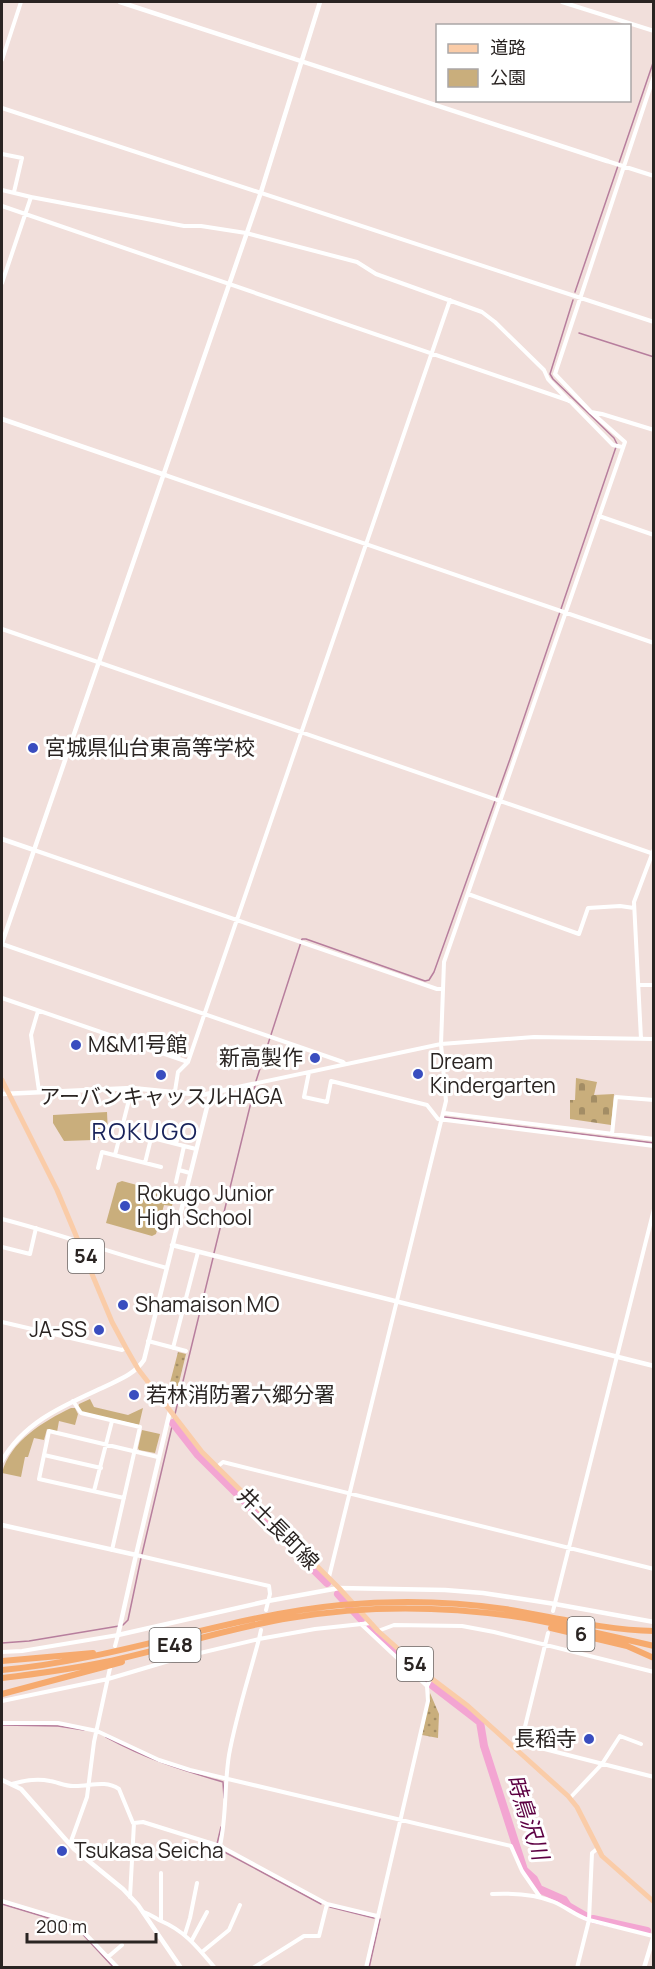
<svg xmlns="http://www.w3.org/2000/svg" width="655" height="1969" font-family="Manrope,'Noto Sans JP',sans-serif">
<defs>
<pattern id="grass-dots" width="8" height="8" patternUnits="userSpaceOnUse" patternTransform="scale(1.5)"><rect width="8" height="8" fill="#c9ae7c"/><path d="M2 2h.1M6 6h.1" fill="none" stroke="#a38d65" stroke-width="1.8" stroke-linecap="round"/></pattern>
<pattern id="cemetery-stones" width="16" height="16" patternUnits="userSpaceOnUse" patternTransform="scale(1.5)"><rect width="16" height="16" fill="#c9ae7c"/><path d="M2 7V4a2 2 0 0 1 4 0v3zM10 15v-3a2 2 0 0 1 4 0v3z" fill="#a38d65"/></pattern>
</defs>
<rect width="100%" height="100%" fill="#f1dfdb"/>
<path fill="url(#grass-dots)" d="M178,1352L186,1354L173,1407L166,1398Z
M430,1693L439,1714L438,1738L422,1735Z"/>
<path fill="url(#cemetery-stones)" d="M576,1078L597,1082L594,1095L614,1094L611,1125L570,1119V1100H575Z"/>
<path fill="#c9ae7c" d="M107,1112L108,1134L93,1140L64,1141L53,1123V1115Z
M122,1181L174,1195L172,1206L164,1205L156,1234L152,1236L106,1223L117,1183Z
M90,1399L94,1407L128,1415L143,1408L139,1425L82,1412L78,1407L79,1404Z
M71,1408H75L78,1414L75,1425L59,1421L57,1432L47,1429L44,1440L34,1438L28,1457H25L21,1477L2,1473C10,1441 44,1421 71,1408Z
M142,1430L160,1434L155,1453L139,1450L138,1448Z"/>
<g fill="none" stroke-linecap="round" stroke-linejoin="round">
<path stroke="#b77e9d" stroke-width="1.5" d="M575,292L654,60
M579,333L654,357
M256,1081L302,939H306L425,981L429,980L434,972L510,759L617,444L614,438L553,379L550,374L573,300
M444,1117L654,1143
M214,1253L255,1086
M175,1414L213,1258
M142,1554L174,1418
M123,1625L128,1620L141,1558
M2,1643L29,1641L119,1626
M2,1725L58,1726L84,1730
M106,1737C147,1759 178,1769 223,1782L224,1798
M217,1844L221,1827
M217,1848L321,1904
M2,1904L75,1926L114,1968
M330,1907L374,1918
M369,1968L380,1919"/>
<path stroke="#f3a5d2" stroke-width="8" d="M173,1423L198,1455L327,1583
M338,1594L361,1619
M370,1628L426,1681
M432,1685L480,1722L484,1746L524,1870L534,1879L539,1889L564,1900L568,1906L587,1917
M593,1919L647,1931"/>
<path stroke="#fff" stroke-width="4" d="M562,2L654,31
M2,60L21,2
M654,76L555,374L591,412L602,414L654,430
M2,108L654,322
M2,154L22,158L14,192
M607,161L654,176
M2,190L31,197L2,283
M31,197L184,226H201L246,233L357,262L376,274L482,312L495,322L544,370L548,379L569,401
M2,206L570,401L613,445L622,447
M165,475L654,643
M599,516L654,535
M2,629L654,854
M34,850L437,989H442
M468,894L579,934L588,908L620,906L634,908
M2,944L343,1062L345,1064
M639,985H654
M2,998L188,1062L178,1072L175,1091
M38,1011L31,1035L39,1091
M641,1039L634,902L654,849
M188,1062L450,300
M309,1072L304,1097L327,1102L331,1081L427,1105L438,1119L654,1146
M253,1084L441,1044L534,1037L654,1039
M444,1113L654,1139
M121,1130L196,1149
M612,1134L616,1097L654,1100
M176,1144L181,1124
M115,1155L132,1088
M145,1163L155,1122
M98,1168L102,1152L161,1167
M179,1170L190,1173
M176,1182L184,1146
M2,1219C57,1233 111,1253 167,1268
M2,1247L30,1254L36,1228
M2,1322L122,1350L126,1348
M148,1341L186,1351
M173,1348L198,1252
M73,1401L81,1413L140,1427L112,1550
M44,1455L101,1468
M217,1467L223,1462L654,1569
M94,1491L112,1421
M124,1498L39,1479L49,1431L158,1457
M136,1555L269,1586L270,1594L266,1610
M329,1577L446,1101L441,1044L444,962L625,442L591,412
M553,1611L654,1209
M361,1624L427,1686
M378,1631L394,1625L462,1626L494,1632L654,1672
M2,1652L22,1651L118,1635L115,1646
M2,1701L108,1679L179,1658L259,1639L261,1630
M2,1723H58L97,1731L159,1760L190,1770L511,1846L522,1871L540,1897
M521,1743L654,1777
M519,1751L548,1633
M12,1784C25,1780 37,1778 50,1781C57,1782 65,1786 73,1786C88,1787 105,1779 119,1789L133,1823
M570,1798L602,1764L620,1736L641,1744
M70,1844L87,1797L94,1742L110,1668
M220,1846C227,1814 224,1786 229,1755C236,1716 249,1677 259,1639L315,1629L371,1623
M492,1894C513,1893 535,1894 554,1902C566,1907 576,1916 589,1920L592,1853L597,1849
M130,1897L134,1823L143,1822L220,1846L327,1904L377,1916
M2,1901L75,1923L118,1968
M143,1912C150,1914 155,1918 161,1921C185,1931 198,1948 215,1968
M161,1920V1873
M185,1934L190,1918L197,1883
M192,1940L207,1912
M202,1952L229,1930L240,1905
M108,1957L122,1945
M253,1968L304,1936H319L327,1904
M366,1968L428,1701L427,1686L431,1678
M577,1968L589,1920L653,1936"/>
<path stroke="#fff" stroke-width="4.5" d="M120,2L607,161
M2,419L165,475
M2,839L34,850
M2,943L261,192L320,2
M2,1094L132,1088L202,1095L253,1084
M172,1245L654,1366
M2,1461C24,1422 63,1406 102,1388C118,1380 134,1375 144,1360L210,1095
M2,1525L136,1555L170,1411
M136,1555L118,1635L268,1601L339,1588L445,1590L483,1593L555,1604L654,1622
M2,1780L21,1789L74,1849L123,1889L138,1905L181,1968
M644,1968L654,1935"/>
<path stroke="#facca8" stroke-width="5" d="M2,1080L57,1190L112,1322L126,1348L138,1369L202,1452L339,1588L378,1631L431,1678L468,1706L568,1796L577,1807L602,1856L654,1902"/>
<path stroke="#f6aa6e" stroke-width="6" d="M551,1628L627,1646L654,1658
M2,1661L93,1653
M2,1670C117,1660 226,1616 341,1605C396,1600 451,1601 505,1609C554,1617 604,1630 654,1631
M2,1678C36,1674 71,1669 105,1662C167,1649 227,1628 290,1618C367,1605 448,1606 525,1618C568,1626 611,1636 654,1646
M2,1694L122,1662"/>
</g>
<g fill="#394dbf" stroke="#fff" stroke-width="2">
<circle cx="33" cy="748" r="6"/>
<circle cx="76" cy="1045" r="6"/>
<circle cx="315" cy="1058" r="6"/>
<circle cx="418" cy="1074" r="6"/>
<circle cx="161" cy="1075" r="6"/>
<circle cx="125" cy="1206" r="6"/>
<circle cx="123" cy="1305" r="6"/>
<circle cx="99" cy="1330" r="6"/>
<circle cx="134" cy="1395" r="6"/>
<circle cx="589" cy="1739" r="6"/>
<circle cx="62" cy="1851" r="6"/>
</g>
<g text-anchor="middle" stroke-width="6" stroke-linejoin="round" paint-order="stroke">
<g fill="#fff" stroke="#6a6664" stroke-width="1.5">
<rect x="68" y="1239" width="36" height="34" rx="4.5"/>
<rect x="567.5" y="1617" width="27" height="34" rx="4.5"/>
<rect x="149.5" y="1628" width="51" height="34" rx="4.5"/>
<rect x="397" y="1647" width="36" height="34" rx="4.5"/>
</g>
<g font-size="20" font-weight="bold" fill="#2a2422">
<text x="86" y="1263">54</text>
<text x="581" y="1641">6</text>
<text x="175" y="1652">E48</text>
<text x="415" y="1671">54</text>
</g>
<g font-size="21" fill="#2a2422" stroke="#fff" text-anchor="start">
<text x="45" y="755">宮城県仙台東高等学校</text>
<text x="88" y="1052">M&amp;M1号館</text>
<text x="303" y="1065" text-anchor="end">新高製作</text>
<text x="430" y="1069">Dream<tspan x="430" dy="24">Kindergarten</tspan></text>
<text x="161" y="1104" text-anchor="middle">アーバンキャッスルHAGA</text>
<text x="137" y="1201">Rokugo Junior<tspan x="137" dy="24">High School</tspan></text>
<text x="135" y="1312">Shamaison MO</text>
<text x="87" y="1337" text-anchor="end">JA-SS</text>
<text x="146" y="1402">若林消防署六郷分署</text>
<text x="577" y="1746" text-anchor="end">長稻寺</text>
<text x="74" y="1858">Tsukasa Seicha</text>
</g>
<g font-size="21" fill="#2a2422" stroke="#fff">
<text transform="translate(278 1529) rotate(45)" y="7">井土長町線</text>
</g>
<g font-size="22" font-style="italic" fill="#5c0042" stroke="#fff">
<text transform="translate(528 1817) rotate(72)" y="8">時鳥沢川</text>
</g>
<g font-size="24" letter-spacing="1.5" fill="#18225a" stroke="#fff">
<text x="145" y="1140">ROKUGO</text>
</g>
</g>
<rect width="655" height="1969" fill="none" stroke="#2a2422" stroke-width="6"/>
<rect x="436" y="24" width="195" height="78" fill="#ffffff" stroke="#aaa7a7" stroke-width="1.5"/>
<rect x="448" y="44" width="30" height="9" fill="#facca8" stroke="#aaa7a7" stroke-width="1.5"/>
<text x="490" y="54" font-size="18" fill="#2a2422">道路</text>
<rect x="448" y="69" width="30" height="18" fill="#c9ae7c" stroke="#aaa7a7" stroke-width="1.5"/>
<text x="490" y="84" font-size="18" fill="#2a2422">公園</text>
<path d="M27 1933v9h129v-9" fill="none" stroke="#2a2422" stroke-width="3"/>
<text x="36" y="1933" font-size="18" fill="#2a2422" stroke="#ffffff" stroke-width="4.5" paint-order="stroke">200 m</text>
</svg>
